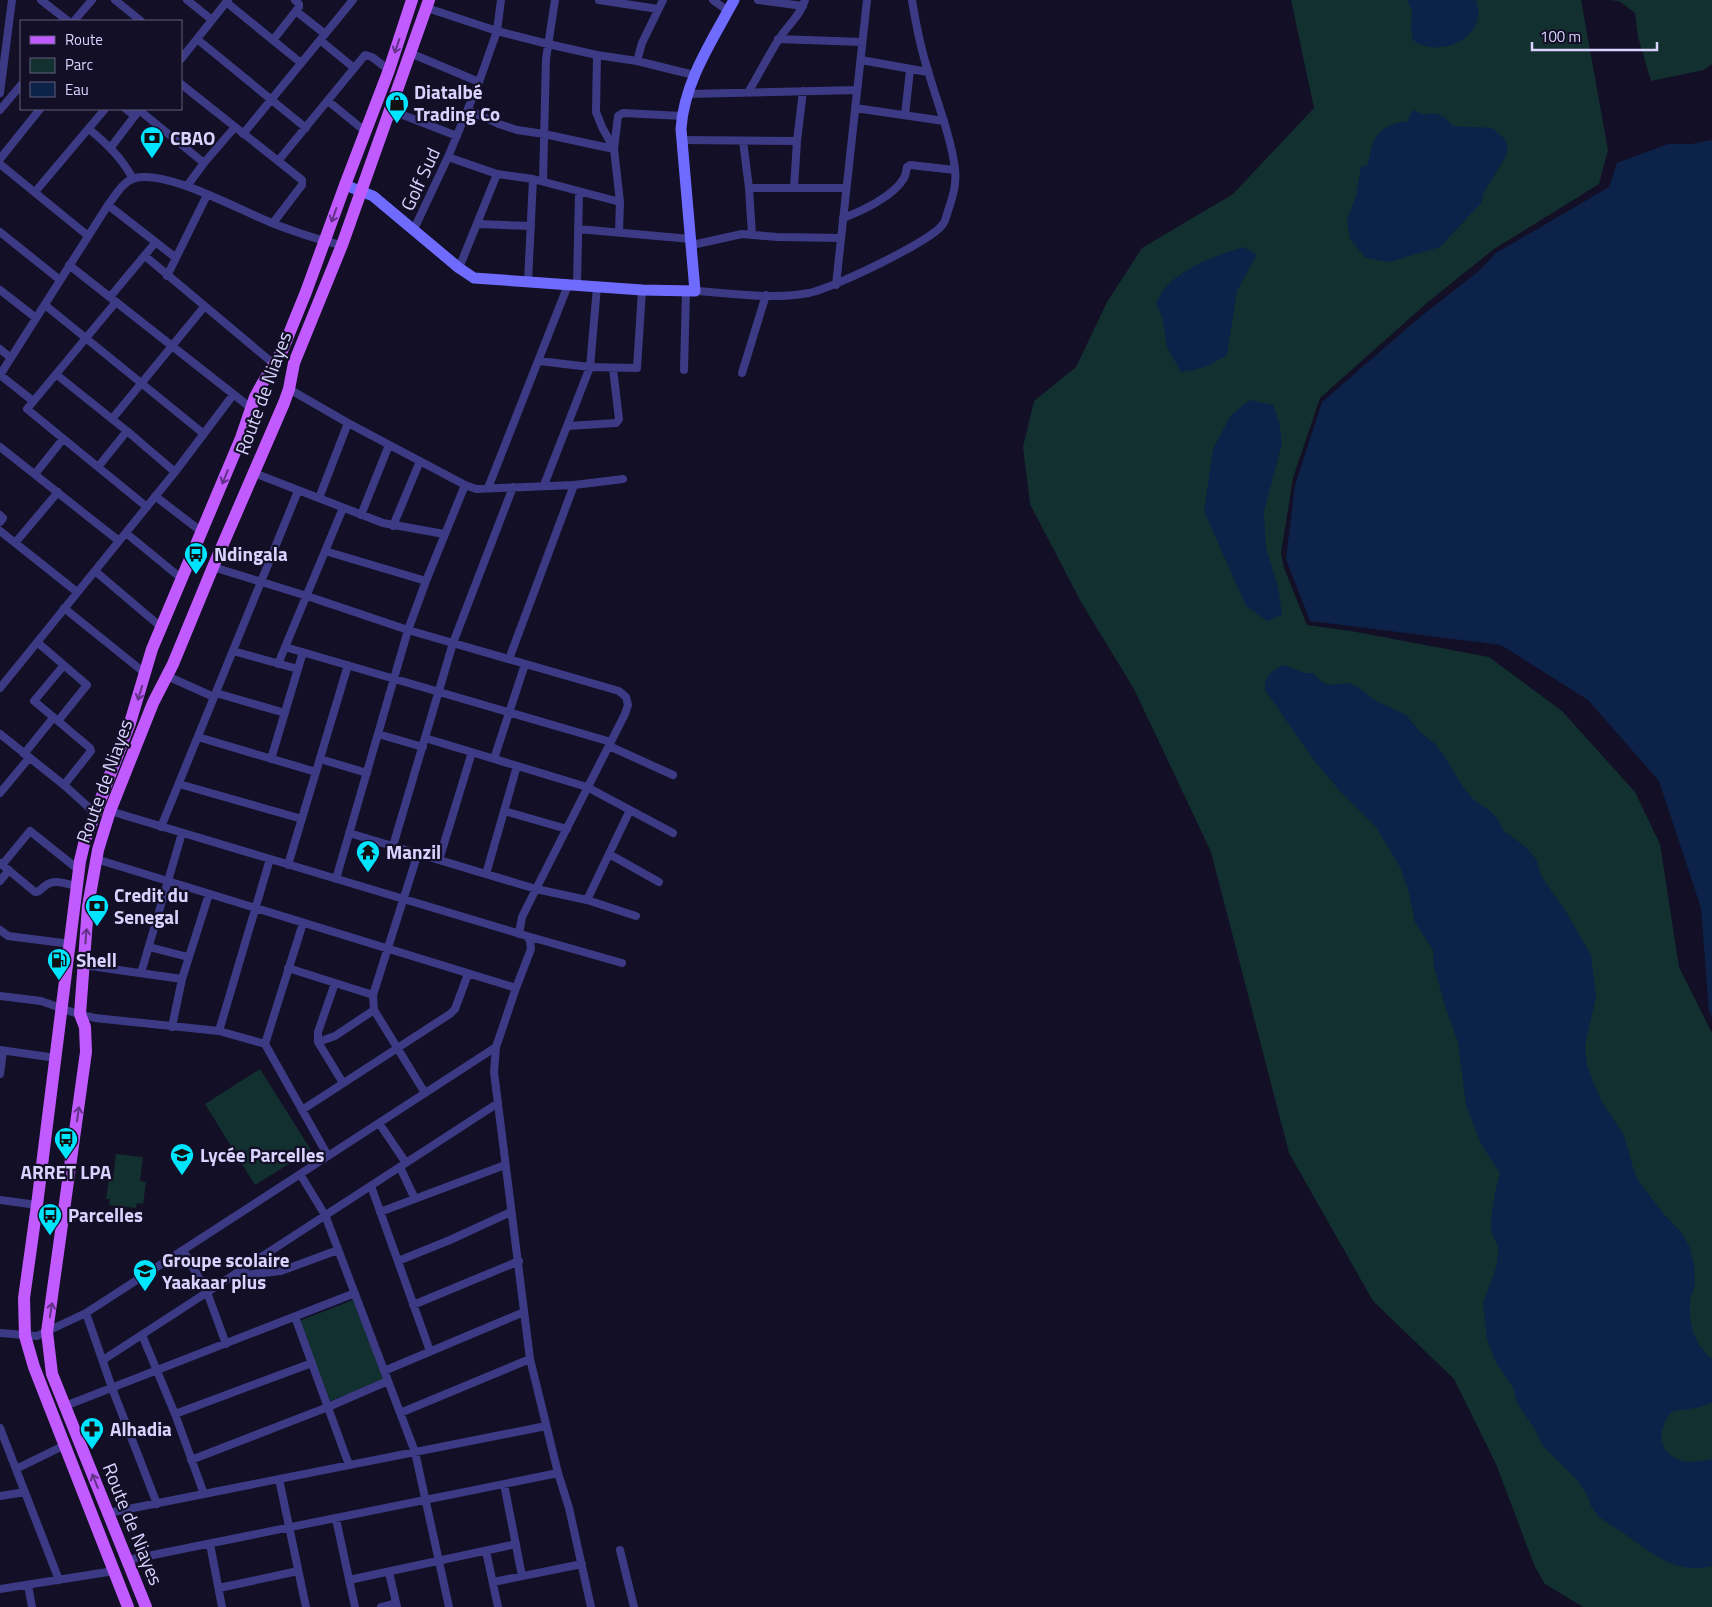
<svg xmlns="http://www.w3.org/2000/svg" width="1712" height="1607" font-family="'Titillium Web',sans-serif">
<rect width="100%" height="100%" fill="#130f26"/>
<path fill="#12302f" d="M1291,0H1581L1608,150L1599,184L1494,249L1428,302L1320,398L1293,478L1281,553L1284,568L1307,625L1351,631L1489,657L1562,711L1635,792L1660,844L1679,967L1712,1033V1607H1583L1545,1584L1535,1567L1496,1464L1454,1379L1373,1301L1289,1153L1211,852L1134,689L1081,602L1030,504L1023,447L1034,401L1076,367L1107,302L1142,248L1233,194L1314,108Z
M1608,0H1712V64L1704,70L1651,81L1638,37L1635,13L1619,1Z
M260,1069L311,1150L255,1185L205,1104Z
M116,1154L143,1157L140,1181L146,1182L143,1204L137,1203L136,1208L109,1205L110,1199H106L109,1179H113Z
M353,1300L384,1380L330,1401L299,1321Z"/>
<path fill="#0c2248" d="M1407,0H1476C1491,37 1436,62 1411,38L1413,36L1411,31L1412,11Z
M1414,110L1424,115C1438,111 1444,116 1453,126L1492,128L1505,139L1508,148L1505,158L1484,192L1481,203L1440,247L1389,262L1366,258L1350,239L1347,220L1356,196L1361,166H1367C1369,160 1371,147 1373,143C1380,127 1393,123 1409,121V116Z
M1712,140V1016L1709,1011L1701,908L1659,781L1588,700L1501,645L1310,621L1286,559L1295,485L1322,402L1420,317L1480,270L1496,253L1609,187L1617,163L1668,144H1691Z
M1243,247L1257,254L1237,291L1227,355C1212,365 1199,370 1181,372L1167,347L1162,317L1156,303C1172,269 1211,258 1243,247Z
M1250,400L1273,405L1279,421L1282,443L1264,512L1266,548L1278,587L1282,615L1267,621L1246,606L1204,511L1213,449L1231,415Z
M1283,665L1305,673H1313L1321,681L1328,685L1348,683L1358,687L1376,701L1406,715L1421,733L1435,744L1443,754L1463,787L1473,799L1486,808L1497,818L1504,831L1526,847L1536,859L1541,876L1565,910L1591,955L1596,996L1585,1046L1587,1064L1593,1082L1602,1102L1624,1135L1634,1171L1639,1182L1664,1214L1681,1232L1689,1246L1694,1264L1695,1284L1690,1300V1317L1693,1332L1699,1345L1712,1360V1402C1705,1406 1697,1408 1689,1409C1683,1411 1676,1409 1671,1413C1666,1417 1664,1425 1662,1431C1658,1448 1672,1461 1689,1462C1696,1462 1704,1460 1712,1459V1566C1676,1574 1658,1557 1630,1538C1620,1530 1608,1524 1598,1516L1591,1506L1587,1495L1577,1480L1542,1445L1536,1431L1517,1403L1513,1387L1496,1363L1487,1339L1483,1303L1496,1268L1498,1255V1247L1491,1231V1219L1495,1192L1500,1173L1481,1144L1466,1105L1458,1042L1446,1009L1434,967L1433,950L1415,922L1409,893L1400,867L1376,827L1340,791L1316,763L1265,690C1264,676 1272,671 1283,665Z"/>
<g fill="none" stroke-linecap="round" stroke-linejoin="round">
<path stroke="#3d3a85" stroke-width="8" d="M41,0L68,21
M115,0L141,21
M187,0L212,20
M599,0L658,9
M713,0L728,11
M758,0L803,6
M226,2L301,63
M427,8L497,31L548,44L597,55L637,61L694,75
M296,11L325,34
M74,21L92,0
M197,39L306,128
M778,39L862,42
M273,40L299,7V4L295,0
M320,40L354,68
M410,53L479,82
M597,55L596,112L602,127L614,149
M181,59L228,0
M861,60L928,72
M637,61L642,43L663,0
M181,84L302,180V185L273,223
M749,91C759,74 768,56 779,39C787,26 801,15 805,0
M0,93L12,0
M687,94L857,90
M328,101L366,132
M855,108L944,121
M126,109L135,116
M0,110L21,85
M139,110L204,163
M390,110L457,136
M468,110L499,124L517,130L544,134L614,149
M905,115L910,70
M89,129C107,144 122,158 133,179
M243,134L353,0
M682,140L797,141
M743,141L749,188L752,235
M111,147L140,109
M448,157L497,174L533,179L620,202
M0,159L40,109
M278,161L365,55L372,57L389,70
M0,164L87,235
M543,181L546,59L555,0
M187,186L204,163L235,127
M749,188H846
M794,188L797,141L803,91
M35,192L105,109
M108,205L176,258
M843,218C862,211 894,196 904,178C906,175 906,171 907,167L910,165L955,170
M478,224L531,226
M414,229L448,157L479,82L497,31L501,0
M578,229L691,239
M0,232L60,280
M619,232L620,202L614,149L618,116L623,113L682,116
M692,245L742,234L777,237L841,238
M145,256L275,365
M69,265L251,408
M459,268L497,174
M167,276L207,195
M528,282L533,179
M577,285L579,192
M836,285L867,0
M0,290L36,318
M695,291C732,293 772,300 809,293C831,289 932,241 943,224C945,222 946,217 947,214C952,199 957,185 955,169C951,137 938,105 929,74C921,50 916,25 912,0
M110,297L155,243
M116,302L27,409L147,507
M45,305L204,434
M0,349L11,358
M539,361L590,367L637,368L642,290
M684,370L686,291
M742,373L766,295
M0,375L108,205C115,196 123,181 135,178C168,170 239,210 272,223C295,232 318,240 342,245
M0,375L33,401
M57,375L127,431L175,472
M289,389L348,423L465,485L476,489L574,485L623,479
M112,419L204,307
M568,426L616,423L619,419L613,369
M0,447L119,541
M98,467L127,431
M254,473L383,523L444,534
M35,474L63,439
M544,485L590,367L597,287
M488,488L568,285
M155,496L202,532
M319,498L348,423
M0,515L3,518L0,522
M361,515L389,445
M393,526L420,461
M0,531L77,592
M126,533L182,579
M15,543L58,492
M325,551L426,581
M213,567L307,596L408,630L619,691L626,697L628,705L625,714L536,889L522,917L519,934
M95,571L161,627
M64,608L146,674
M37,642L87,685L58,721L34,701L64,665
M285,647L611,742
M233,651L298,669
M509,659L574,485
M278,664L343,508
M167,676L214,697
M0,688L175,472L233,395
M216,693L285,713
M58,721L90,748L91,751L64,785
M0,734L64,785L95,813
M378,734L423,747
M198,737L316,772
M425,738L587,787L673,833
M609,746L673,775
M24,754L53,718
M271,759L303,652
M320,759L367,773
M494,759L525,664
M179,784L302,819
M0,793L29,758
M110,811L527,936L530,941L531,949L516,988L496,1047L494,1072L530,1359L558,1473L569,1508L591,1607
M504,811L567,829
M161,827L298,491
M349,833L536,889L587,900L636,916
M393,846L453,643L513,487
M418,853L373,995L374,1010L425,1093
M609,854L659,882
M96,859L516,988
M439,860L472,752
M0,863L35,892C40,892 40,889 45,886C54,878 66,884 77,886
M2,865L30,831L79,870
M288,865L348,665
M486,874L517,766
M336,879L408,630L426,581L465,485
M0,881L9,870
M587,900L630,810
M0,930L8,936L71,944
M527,936L622,963
M149,947L188,957
M83,965L182,979
M288,968L373,995
M141,973L182,833
M335,983L318,1032V1042L343,1083
M0,996L41,1001L72,1012L95,1018L219,1031L265,1044L328,1156
M172,1027L182,979L209,894
M219,1031L270,859
M318,1042L335,1036L374,1010
M265,1044L303,923
M0,1050L56,1058
M0,1074L3,1051
M302,1110L450,1014L455,1009L468,974
M379,1123L406,1163
M400,1167L415,1199
M300,1174L325,1215L415,1452L449,1607
M371,1186L430,1351
M0,1200L37,1205
M380,1212L505,1165
M183,1250L207,1292L226,1344
M398,1261L450,1240L511,1212
M234,1276L281,1271L338,1250
M413,1305L519,1261
M86,1313L112,1388L157,1504
M295,1317L349,1465
M0,1333L37,1336L86,1313L496,1047
M142,1335L175,1414L204,1494
M103,1360L498,1103
M384,1371L524,1312
M65,1406L355,1293
M400,1413L530,1359
M175,1414L312,1363
M0,1428L59,1580
M191,1460L328,1407L388,1381
M16,1469L65,1445
M279,1479L306,1607
M504,1484L522,1576
M0,1496L25,1492
M108,1513L546,1426
M336,1519L355,1607
M210,1544L222,1607
M620,1550L634,1607
M486,1551L498,1607
M128,1560L558,1473
M389,1572L397,1607
M349,1580L516,1544
M493,1582L582,1564
M28,1585L32,1607
M219,1588L298,1571
M0,1589L114,1571
M381,1607L396,1603"/>
<path stroke="#6f6bff" stroke-width="11" d="M345,185L373,196L459,268L474,278L642,290L695,291L681,129C684,82 712,41 734,0"/>
<path stroke="#c25bff" stroke-width="12" d="M128,1607L34,1367L25,1336L24,1298L37,1205L80,861L85,840L130,723L152,649L241,438L255,397L262,384L282,351L306,292L345,185L389,70L412,0
M146,1607L52,1374L47,1332L86,1052L85,1027L80,1014L88,906L98,850L110,811L153,703L173,664L213,567L284,403L289,389L294,363L342,245L429,0"/>
</g>
<defs><path id="oneway-shaft" d="M-6 0H5M1.5-3L5.5 0L1.5 3" fill="none" stroke-width="1.6" stroke-linecap="round" stroke-linejoin="round" transform="scale(1.25)"/></defs>
<g stroke="#623188">
<use href="#oneway-shaft" transform="translate(397 46) rotate(109)"/>
<use href="#oneway-shaft" transform="translate(334 215) rotate(110)"/>
<use href="#oneway-shaft" transform="translate(225 477) rotate(112)"/>
<use href="#oneway-shaft" transform="translate(140 693) rotate(107)"/>
<use href="#oneway-shaft" transform="translate(86 936) rotate(-85)"/>
<use href="#oneway-shaft" transform="translate(78 1114) rotate(-82)"/>
<use href="#oneway-shaft" transform="translate(51 1310) rotate(-81)"/>
<use href="#oneway-shaft" transform="translate(95 1481) rotate(-112)"/>
</g>
<defs>
<g id="shop-pin" transform="scale(1.25)"><path d="M0 17L-7.5 6A9.5 9.5 0 1 1 7.5 6Z" fill="#00e5ff" stroke="#130f26"/><path d="M-5-2.5h2.3a2.7 3.5 0 0 1 5.4 0H5L5.5 6h-11ZM-1.5-2.5h3a1.5 2.3 0 0 0-3 0Z" fill="#111"/></g>
<g id="bank-pin" transform="scale(1.25)"><path d="M0 17L-7.5 6A9.5 9.5 0 1 1 7.5 6Z" fill="#00e5ff" stroke="#130f26"/><path d="M-6-4H6V4H-6ZM0-2.3a2.3 2.3 0 1 0 0 4.6a2.3 2.3 0 1 0 0-4.6Z" fill="#111"/></g>
<g id="bus-pin" transform="scale(1.25)"><path d="M0 17L-7.5 6A9.5 9.5 0 1 1 7.5 6Z" fill="#00e5ff" stroke="#130f26"/><path d="M-5-6H5V4H4V6H2V4H-2V6H-4V4H-5ZM-3.5-4V0h7V-4ZM-3.5 1.2v1.5H-2V1.2ZM2 1.2v1.5H3.5V1.2Z" fill="#111"/></g>
<g id="temple-pin" transform="scale(1.25)"><path d="M0 17L-7.5 6A9.5 9.5 0 1 1 7.5 6Z" fill="#00e5ff" stroke="#130f26"/><path d="M0-6L5-2H3V0L6.5 2.5H4V6H1.5V3h-3V6H-4V2.5H-6.5L-3 0V-2H-5Z" fill="#111"/></g>
<g id="fuel-pin" transform="scale(1.25)"><path d="M0 17L-7.5 6A9.5 9.5 0 1 1 7.5 6Z" fill="#00e5ff" stroke="#130f26"/><path d="M-5.5-6h7V0h2V4h1.3V-2.5L3-4.5l.8-.8L6-3V5H2.5V1h-1V6h-7ZM-4.2-4.7v3.2H.2V-4.7Z" fill="#111"/></g>
<g id="school-pin" transform="scale(1.25)"><path d="M0 17L-7.5 6A9.5 9.5 0 1 1 7.5 6Z" fill="#00e5ff" stroke="#130f26"/><path d="M0-5L7-2L0 1L-7-2ZM-4 1L0 2.5L4 1V4Q0 6-4 4Z" fill="#111"/></g>
<g id="pharmacy-pin" transform="scale(1.25)"><path d="M0 17L-7.5 6A9.5 9.5 0 1 1 7.5 6Z" fill="#00e5ff" stroke="#130f26"/><path d="M-2-6h4v4h4v4h-4v4h-4v-4h-4v-4h4Z" fill="#111"/></g>
</defs>
<g fill-rule="evenodd">
<use href="#shop-pin" x="397" y="103"/>
<use href="#bank-pin" x="152" y="138"/>
<use href="#bus-pin" x="196" y="554"/>
<use href="#temple-pin" x="368" y="852"/>
<use href="#bank-pin" x="97" y="906"/>
<use href="#fuel-pin" x="59" y="960"/>
<use href="#bus-pin" x="66" y="1139"/>
<use href="#school-pin" x="182" y="1155"/>
<use href="#bus-pin" x="50" y="1215"/>
<use href="#school-pin" x="145" y="1271"/>
<use href="#pharmacy-pin" x="92" y="1429"/>
</g>
<g text-anchor="middle" stroke-width="4.5" stroke-linejoin="round" paint-order="stroke">
<g font-size="19" font-weight="bold" fill="#d9d4ff" stroke="#130f26" text-anchor="start">
<text x="414" y="99">Diatalbé<tspan x="414" dy="22">Trading Co</tspan></text>
<text x="170" y="145">CBAO</text>
<text x="214" y="561">Ndingala</text>
<text x="386" y="859">Manzil</text>
<text x="114" y="902">Credit du<tspan x="114" dy="22">Senegal</tspan></text>
<text x="76" y="967">Shell</text>
<text x="200" y="1162">Lycée Parcelles</text>
<text x="66" y="1179" text-anchor="middle">ARRET LPA</text>
<text x="68" y="1222">Parcelles</text>
<text x="162" y="1267">Groupe scolaire<tspan x="162" dy="22">Yaakaar plus</tspan></text>
<text x="110" y="1436">Alhadia</text>
</g>
<g font-size="19" fill="#d9d4ff" stroke="#130f26">
<text transform="translate(420 179) rotate(-65)" y="7">Golf Sud</text>
<text transform="translate(263 393) rotate(-70)" y="7">Route de Niayes</text>
<text transform="translate(104 781) rotate(-70)" y="7">Route de Niayes</text>
<text transform="translate(133 1524) rotate(68)" y="7">Route de Niayes</text>
</g>
</g>
<rect x="20" y="20" width="162" height="90" fill="#130f26" stroke="#625e7d"/>
<rect x="30" y="36" width="25" height="8" fill="#c25bff" stroke="#625e7d"/>
<text x="65" y="45" font-size="15" fill="#d9d4ff">Route</text>
<rect x="30" y="58" width="25" height="15" fill="#12302f" stroke="#625e7d"/>
<text x="65" y="70" font-size="15" fill="#d9d4ff">Parc</text>
<rect x="30" y="82" width="25" height="15" fill="#0c2248" stroke="#625e7d"/>
<text x="65" y="95" font-size="15" fill="#d9d4ff">Eau</text>
<path d="M1532 42v8h125v-8" fill="none" stroke="#d9d4ff" stroke-width="2.5"/>
<text x="1540" y="42" font-size="15" fill="#d9d4ff" stroke="#130f26" stroke-width="4" paint-order="stroke">100 m</text>
</svg>
